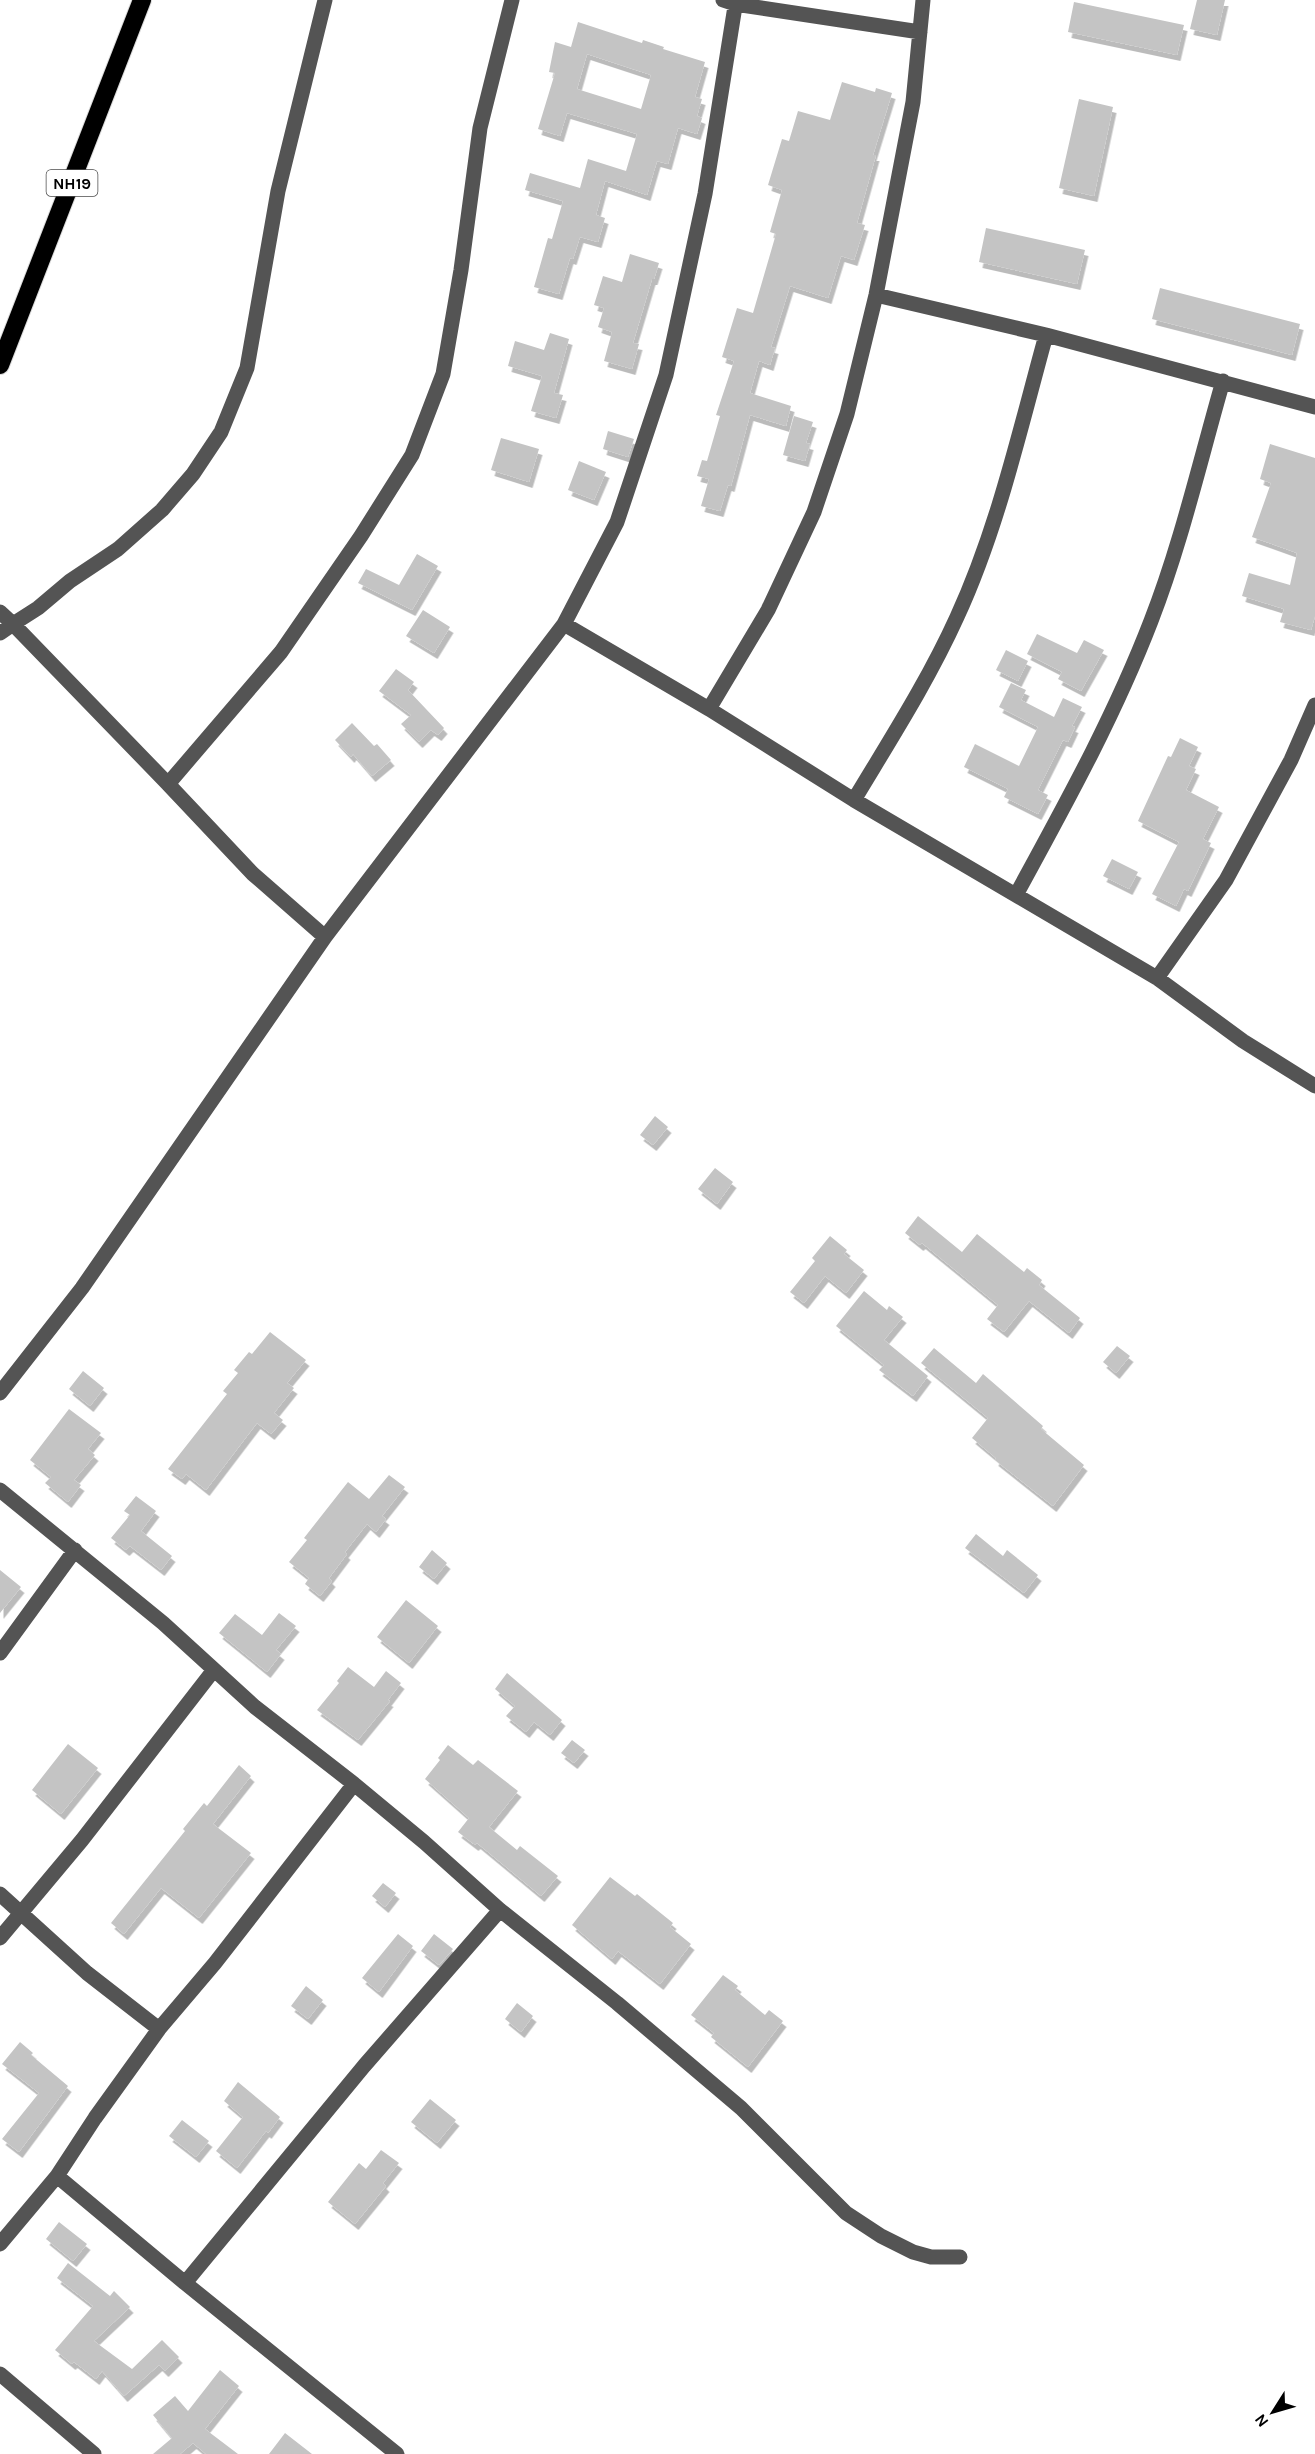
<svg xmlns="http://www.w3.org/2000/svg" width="1315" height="2454" font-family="Karla,sans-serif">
<defs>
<filter id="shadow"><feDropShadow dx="3.5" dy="6" stdDeviation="0" flood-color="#0004"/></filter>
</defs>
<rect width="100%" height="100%" fill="#fff"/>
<path fill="#c4c4c4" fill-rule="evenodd" filter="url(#shadow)" d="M1197,0H1225L1217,35L1190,29Z
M1074,2L1184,25L1177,55L1068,32Z
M578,22L642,43L643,40L664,47L663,49L705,62L695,97L702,99L697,116L702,118L697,134L678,128L668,164L657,161L647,195L605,181L596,215L605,218L598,242L580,237L573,259L570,258L559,294L534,287L548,238L552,239L563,201L525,190L530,173L580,188L588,159L626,171L637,134L567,113L560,136L538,129L555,73L549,72L555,42L571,47ZM587,54L651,75L641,109L577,89Z
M842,82L875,92L876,88L892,93L873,155H876L857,223L865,225L854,260L841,256L828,298L790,286L771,347L775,348L770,365L759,361L750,393L791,406L786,426L750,415L731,486L728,485L720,511L701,506L709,479L697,476L702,460L707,461L720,416L716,415L734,361L722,357L737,308L753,313L776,234L770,232L782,190L768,185L782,139L789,141L798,111L830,120Z
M1079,99L1113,107L1094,196L1059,188Z
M986,228L1085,250L1077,284L979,262Z
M630,254L659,263L654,279H652L633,343L639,344L632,369L604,361L612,332L598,327L604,308L594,305L603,276L622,282Z
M1160,288L1300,324L1292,355L1152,319Z
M550,333L569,339L554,393L563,395L556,418L531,411L542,376L508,366L515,341L544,350Z
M794,416L813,422L806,443L810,444L805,461L783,455Z
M608,431L634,439L628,457L603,449Z
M501,438L539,449L529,482L491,470Z
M1270,444L1315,458V616L1311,630L1280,622L1284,609L1242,596L1249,573L1290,585L1297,553L1252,537L1271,483L1260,479Z
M579,461L606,472L594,500L568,490Z
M417,554L438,566L412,610L358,583L366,569L399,585Z
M423,610L450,627L434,653L406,636Z
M1037,634L1077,653L1084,640L1104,650L1081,691L1058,679L1062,672L1027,654Z
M1006,650L1028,661L1018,681L996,670Z
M396,669L414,682L408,690L444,728L438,735L431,730L419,742L401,724L411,715L379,691Z
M1011,683L1026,690L1021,700L1054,717L1063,698L1082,707L1072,726L1075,727L1068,742L1063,740L1038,790L1048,795L1038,814L1004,797L1008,789L964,767L975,744L1019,766L1038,727L999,707Z
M352,723L374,746L377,744L391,760L372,776L353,754L351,757L335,740Z
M1180,738L1198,747L1189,766L1196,769L1186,790L1219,807L1203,839L1211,843L1188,891L1184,889L1176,906L1152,894L1179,842L1138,821L1168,756L1171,757Z
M1112,859L1138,872L1129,889L1103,876Z
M655,1116L668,1127L653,1145L640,1135Z
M715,1168L733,1182L717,1204L698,1189Z
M918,1216L962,1252L977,1234L1024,1272L1027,1268L1042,1280L1039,1285L1080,1318L1069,1333L1029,1301L1004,1332L987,1319L998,1305L922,1243L920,1245L905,1233Z
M830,1236L847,1250L844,1254L864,1270L846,1293L825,1276L804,1303L790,1292L815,1261L812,1258Z
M864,1291L887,1310L889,1306L903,1317L884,1340L928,1376L913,1396L879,1370L884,1365L836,1326Z
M270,1332L306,1360L287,1383L294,1388L274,1413L283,1420L271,1434L257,1423L206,1490L186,1474L182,1479L168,1469L227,1394L223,1391L238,1373L234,1370L249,1352L252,1354Z
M1117,1346L1130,1356L1116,1373L1103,1362Z
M934,1348L976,1383L983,1374L1043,1426L1041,1429L1084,1465L1053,1506L995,1460L996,1458L972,1438L988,1418L921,1363Z
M83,1371L104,1388L90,1406L69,1389Z
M69,1409L101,1433L88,1449L95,1455L74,1480L81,1485L68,1502L45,1483L51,1477L30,1460Z
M389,1475L405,1487L382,1516L386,1519L376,1532L367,1524L345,1552L347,1554L329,1578L332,1581L320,1596L305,1584L309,1578L289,1562L307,1540L304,1538L348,1482L369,1499Z
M136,1496L156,1511L141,1531L172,1556L161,1570L130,1546L126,1550L111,1538L130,1515L124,1511Z
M976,1534L1003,1556L1007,1550L1038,1575L1024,1593L965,1548Z
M432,1550L447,1563L434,1579L419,1567Z
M0,1570L21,1587L0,1613Z
M406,1600L438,1626L409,1663L377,1637Z
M279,1613L296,1626L276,1650L281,1654L267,1672L219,1633L235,1614L262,1635Z
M348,1667L374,1687L386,1671L401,1683L388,1700L390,1701L358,1740L317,1710L339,1683L337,1681Z
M507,1673L562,1720L550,1735L534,1722L526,1732L506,1716L515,1706L495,1689Z
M572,1740L585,1750L574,1763L561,1753Z
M68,1744L98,1768L61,1814L32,1790Z
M448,1745L473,1765L478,1760L518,1791L489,1827L517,1850L520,1846L558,1876L541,1896L477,1843L475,1845L458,1832L469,1818L425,1779L440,1760L438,1758Z
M239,1765L251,1776L213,1824L251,1853L199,1918L161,1888L124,1934L111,1923L185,1831L183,1829L204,1803L207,1806Z
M610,1877L635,1896L637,1894L673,1923L670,1927L691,1944L660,1984L618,1951L612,1959L572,1925Z
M383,1883L396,1893L385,1907L372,1896Z
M398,1934L413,1946L379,1992L362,1978Z
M434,1934L453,1949L439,1965L421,1951Z
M723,1975L738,1986L735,1990L765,2015L769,2010L783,2021L748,2067L711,2037L714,2033L691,2015Z
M306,1986L323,2000L308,2019L291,2006Z
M517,2003L533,2016L521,2032L505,2019Z
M20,2042L33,2053L31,2055L68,2086L19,2152L2,2139L39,2093L2,2064Z
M238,2082L280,2117L268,2133L266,2131L237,2168L216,2151L243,2117L224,2101Z
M430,2099L456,2120L437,2143L411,2122Z
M182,2120L209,2141L196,2157L169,2136Z
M381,2150L399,2163L383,2183L386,2186L355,2224L328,2202L359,2163L366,2169Z
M59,2222L87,2244L73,2261L46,2239Z
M68,2263L110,2296L114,2291L130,2307L94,2341L132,2369L162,2340L179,2357L165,2371L159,2365L124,2396L102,2371L96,2379L74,2362L72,2364L55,2350L93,2306L57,2278Z
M220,2370L239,2386L205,2429L238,2454H206L193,2443L180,2454H153L172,2438L153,2415L175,2396L188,2411Z
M285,2433L312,2454H269Z"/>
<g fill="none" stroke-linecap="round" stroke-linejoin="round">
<g stroke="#dbdbdb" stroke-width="20">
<path id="highway" d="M0,365L142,0"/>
</g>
<path stroke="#545454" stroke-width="15" d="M723,0L735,4L920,32
M876,295L1046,335L1315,407
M0,612L13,624L38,608L70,581L118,549L162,510L193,474L221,432L247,368L278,191L325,0
M564,624L709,709L854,800L1157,978L1243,1041L1315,1086
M0,633L13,624L168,784L281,652L361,536L412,455L443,374L461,270L480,128L512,0
M709,709L768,610L814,512L847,414L876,295L913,102L923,0
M168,784L253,874L325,937L564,624L617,522L666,375L705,194L736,0
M854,800C890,740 928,681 957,617C998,528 1020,429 1046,335
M1016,895C1065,805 1114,717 1151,621C1181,544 1200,461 1223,381
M1157,978L1226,880L1291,760L1315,705
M0,1393L82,1288L325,937
M0,1490L163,1623L255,1707L354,1784L424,1842L500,1910L617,2003L741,2108L846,2213L881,2236L913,2252L931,2257H960
M0,1653L75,1550
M0,1894L87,1973L159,2029
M0,1938L82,1840L213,1671
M57,2176L185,2283L364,2066L500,1910
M0,2244L57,2176L95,2118L159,2029L215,1963L354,1784
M185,2283L397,2454
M0,2374L94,2454"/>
<use href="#highway" stroke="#000" stroke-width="18"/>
</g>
<g text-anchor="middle" stroke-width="4.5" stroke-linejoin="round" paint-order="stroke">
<rect fill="#fff" stroke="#4c4c4c" stroke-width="1.5" x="46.5" y="170" width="51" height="26" rx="4.5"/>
<g font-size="16" font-weight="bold" fill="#000">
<text x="72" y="189">NH19</text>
</g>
</g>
<g transform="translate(1273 2412) rotate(233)" stroke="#ffffff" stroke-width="4.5" paint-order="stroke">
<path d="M0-4.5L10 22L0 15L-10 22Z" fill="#000000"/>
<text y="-9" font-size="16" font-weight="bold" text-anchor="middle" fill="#000000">N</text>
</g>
</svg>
